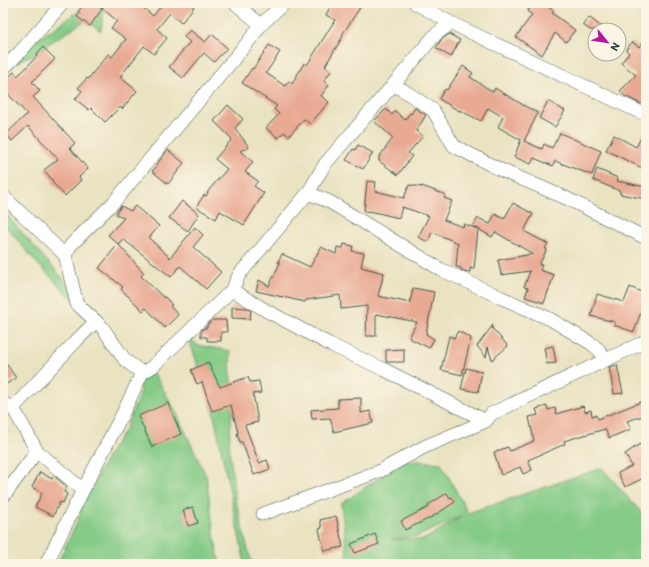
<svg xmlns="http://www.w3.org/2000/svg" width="649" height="567" font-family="Itim,sans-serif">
<rect width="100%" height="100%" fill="#fcf5e5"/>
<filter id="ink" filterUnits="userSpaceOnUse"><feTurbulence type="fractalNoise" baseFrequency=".025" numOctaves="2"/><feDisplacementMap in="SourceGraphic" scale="8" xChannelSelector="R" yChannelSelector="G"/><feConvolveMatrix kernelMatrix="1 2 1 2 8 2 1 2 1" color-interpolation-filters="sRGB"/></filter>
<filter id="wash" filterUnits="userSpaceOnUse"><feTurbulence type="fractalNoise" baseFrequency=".012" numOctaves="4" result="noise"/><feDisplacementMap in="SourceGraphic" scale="16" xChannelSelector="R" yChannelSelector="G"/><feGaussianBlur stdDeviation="0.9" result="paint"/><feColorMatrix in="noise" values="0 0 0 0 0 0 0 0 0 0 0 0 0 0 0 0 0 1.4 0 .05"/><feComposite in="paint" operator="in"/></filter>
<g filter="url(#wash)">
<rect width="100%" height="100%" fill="#eae3c2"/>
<path fill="#84cb86" stroke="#52845d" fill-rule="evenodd" d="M90,3H105L101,31L86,20L50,43L40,52L20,60V63L15,58L32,42L43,36Z
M3,211L65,281L101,314L78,305L35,261L3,223Z
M187,333L197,345L230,351L232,410L229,446L235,497L248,550L253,564H245L213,411Z
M154,373L177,414L206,476L215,540L220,564H203L190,561L187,564H177L172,562L168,564H57L76,525L85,499L111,450L125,430L140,393V378Z
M405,460L441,463L468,513L602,468L646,518V564H333L340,560L348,562L341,504ZM463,516L423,540L391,539L416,537Z"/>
<g id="blocks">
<path fill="#e9aa94" d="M84,3H94L102,9L90,26L77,17L80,13L78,12Z
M96,3H138L153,16L161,6L158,3H189L194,7L181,23L170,13L157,29L167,38L154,54L144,46L120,77L137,91L122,109L120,107L105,122L91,108L89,110L75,99L82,91L78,88L87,78L88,79L108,54L112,57L126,39L111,28L117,21Z
M332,3H363L342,35L343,36L325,66L331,71L324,81L329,85L321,96L329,102L310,124L304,119L289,136L284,132L278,138L266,128L279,114L274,109L277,106L242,83L252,68L253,69L269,45L280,52L266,73L285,86L289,81L292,84L304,63L307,65L335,20L326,15Z
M533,3H542L554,11L552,13L575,30L566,42L555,33L542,55L516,37L532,15L527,11Z
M589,17L605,30H590L583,25Z
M190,30L205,42L212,34L227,48L214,62L204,53L183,78L169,67L190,42L184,37Z
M449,34L460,40L451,57L436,48L441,40Z
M646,38V99L641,104L625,96L620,91L636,75L621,63L629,53L626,50L632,42L639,47Z
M43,47L55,59L32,82L40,91L33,97L75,143L70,148L88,169L79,177L81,180L65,196L52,182L53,181L44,170L58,159L28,126L12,141L6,134L27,114L3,89L7,84L4,81L14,72L17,76L22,72L37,56L36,55Z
M463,66L473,73L470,77L493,92L495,88L523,105L538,113L524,141L542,149L544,144L552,148L560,133L601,151L592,175L555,161L553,166L534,158L531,164L514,157L521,140L498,127L503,117L488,108L481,121L459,110V111L439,99L445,89L447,90Z
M548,101L565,111L555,127L539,118Z
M228,105L243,119L235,128L249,147L245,150L243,149L240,151L253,162L245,172L258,181L254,186L264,193L244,225L220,211L216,219L196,207L204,195L206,196L209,190L227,169L215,159L232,139L214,121Z
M415,108L426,115L416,131L423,136L408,153L412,156L398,175L379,161V157L393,138L374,121L386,109L392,115L395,111L405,120L410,113L411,114Z
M646,129V170L606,150L614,135L636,147Z
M358,145L373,153L363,169L346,160L353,149L355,150Z
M168,150L184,163L168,184L152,171L157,166L156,165Z
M597,169L618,178L617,181L646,187V199L620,194V191L593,180Z
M367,181L376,182L375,191L404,198L409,185L422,187V186L446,195L444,198L452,201L444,220L463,227L464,224L478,229L474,269L470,268V272L464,271L461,270V268L456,267L458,243L432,232L428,242L418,237L429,216L402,207L399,218L374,212L364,211Z
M182,201L199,214L188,231L169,218Z
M513,203L533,214L524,231L548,244L545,248L547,249L539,265H542L540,270L554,275L544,303L525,297L528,288L524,287L530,271L501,275L498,260L533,254L495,232L492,237L473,226L478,218L490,224L495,214L504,219Z
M121,206L131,211L135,206L159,226L149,238L170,258L195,227L203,235L193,247L221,272L206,289L180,266L171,277L123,239L118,244L108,235L124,218L116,214Z
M118,244L144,273L141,276L164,298L165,297L172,305L170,306L178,315L165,328L146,308L143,311L121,289L123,287L99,268Z
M344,244L353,246L352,251L364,253L361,267L384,273L378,296L410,303L413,288L434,292L426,334L434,339L429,348L409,338L417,322L376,314V336H366L367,306L341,309L340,295L306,300L305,302L256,291L259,280L269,286L280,263L278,262L282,254L310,267L321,247L336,254L337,247L343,248Z
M630,287L646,294V296L641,309H642L634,332L614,325L615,322L591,316L597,294L624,302Z
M232,307L247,308L251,311L250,319L232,318Z
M213,320H226L227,332H221V341H207V337H201V331L204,328H207V325Z
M493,325L492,328L508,346L492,360L488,347L486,357L477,346Z
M458,331L471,338L462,375L441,370L449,336L454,338Z
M553,346L556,363L547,364L544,348Z
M404,349V362H386V350Z
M3,359L16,378L3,386Z
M208,362L220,387L248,377L250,382L259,381L261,393L253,394L258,422L245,425L259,463L267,460L270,469L254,475L242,442H240L237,434L238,433L231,405L212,411L202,382L197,384L191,370Z
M617,365L623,393L614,394L609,367Z
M466,368L482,372L478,392L461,389Z
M361,398V413L370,411L373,423L334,432L330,418L312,419L311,410L338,408V399Z
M646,400V415L627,421L631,429L609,438L605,429L564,441L565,444L528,460L532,470L523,474L520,467L501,475L494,452L508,447L510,451L534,441L529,417L538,415L536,409L547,406L548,410L555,408L556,414L583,406L585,412L591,410L592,416L596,415L598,419Z
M168,403L181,434L152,447L138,416Z
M640,444L646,454V477L625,487L618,473L632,466L625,454Z
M40,472L52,479L54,476L67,487L64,492L67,494L63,503L60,502L53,516L35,507L42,493L32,487Z
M447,493L450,498L452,497L455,502L432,517L405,530L401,521L429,507L428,505Z
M193,507L198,523L188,526L183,510Z
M336,516L343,547L324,551L319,529L322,528L320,520Z
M375,534L379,544L355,553L351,544Z"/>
</g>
</g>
<g filter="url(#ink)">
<use href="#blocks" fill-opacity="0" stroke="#3d5649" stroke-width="1"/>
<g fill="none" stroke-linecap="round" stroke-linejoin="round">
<g stroke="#3d5649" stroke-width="14">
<path id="street" d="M235,3L261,25
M415,3L451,23L646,115
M3,69L20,52L63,3
M393,85L403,90L433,110L454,146L501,170L566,198L646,238
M308,193L330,202L440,269L502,298L550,319L592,344L599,350L605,360
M3,196L65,255L77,304L102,327L125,360L142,373L123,413L83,490L46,564
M65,255L71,245L114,202L248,42L261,25L284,3
M232,290L267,311L331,345L383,369L486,421
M142,373L152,367L232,290L239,275L308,193L325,164L393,85L435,35L451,23
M3,403L13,408L37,451L83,490
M13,408L76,341L96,321
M3,497L37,451
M263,514L380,471L426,446L486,421L491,414L646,341"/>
</g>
<use href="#street" stroke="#fff" stroke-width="13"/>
</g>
</g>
<rect width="649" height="567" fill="none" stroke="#fcf5e5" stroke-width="16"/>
<g transform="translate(607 42) rotate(120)"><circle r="19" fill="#fcf5e5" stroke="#a4ab9e"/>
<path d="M0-3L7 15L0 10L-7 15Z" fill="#b5179e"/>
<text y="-6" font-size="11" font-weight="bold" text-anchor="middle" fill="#1f3d34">N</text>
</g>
</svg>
